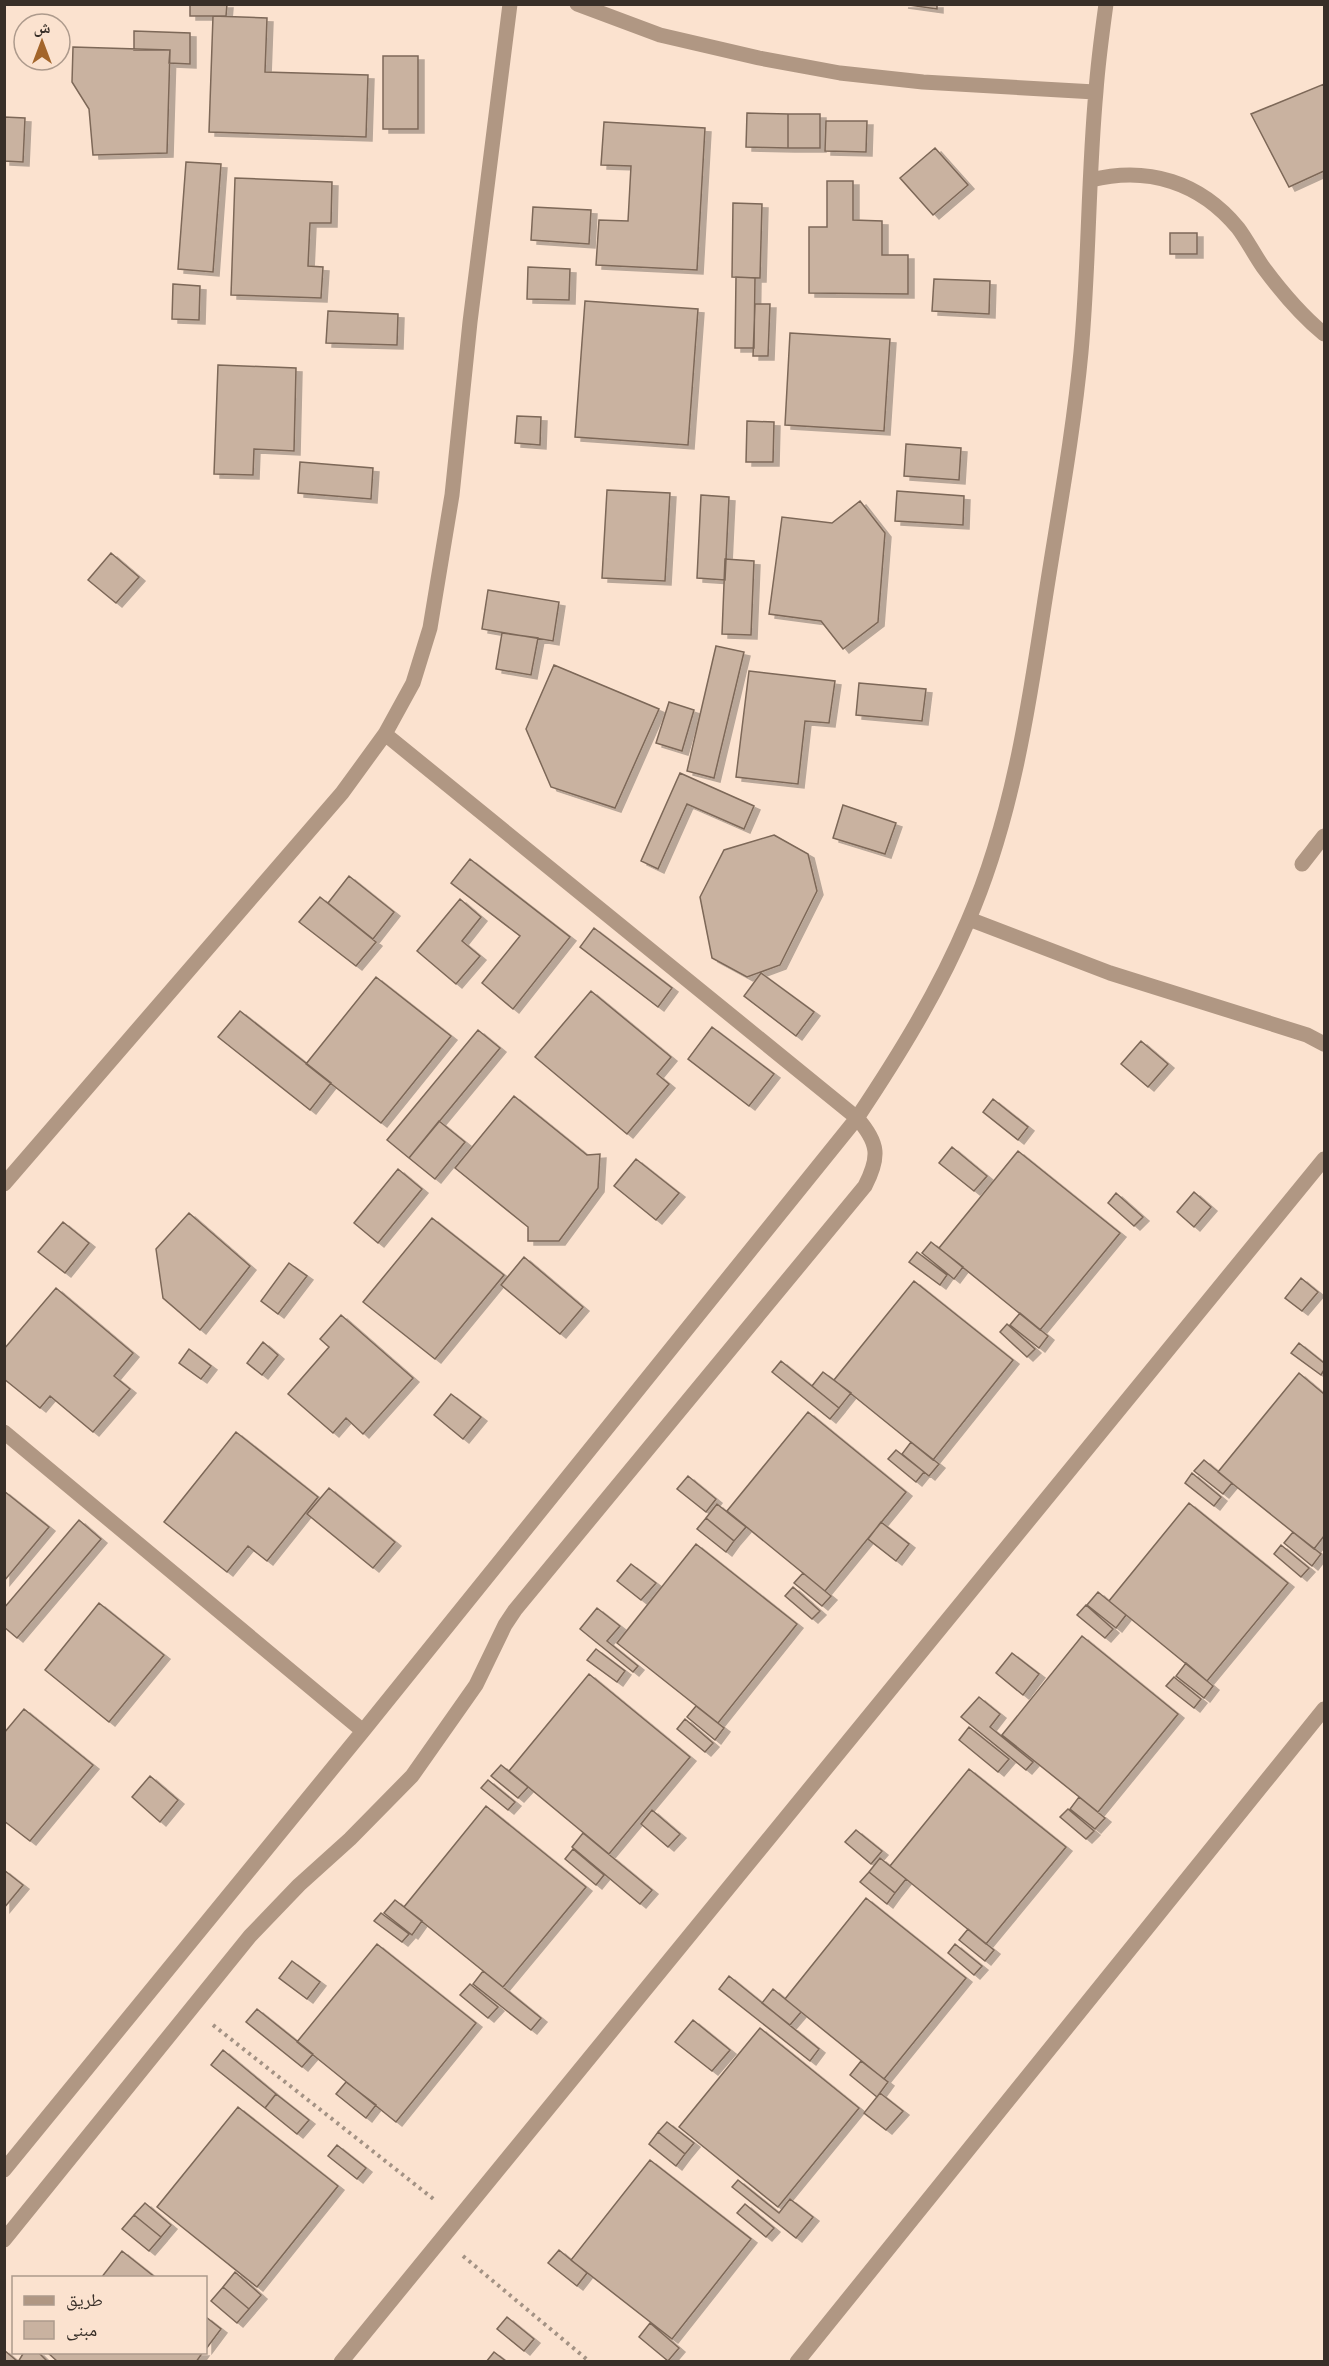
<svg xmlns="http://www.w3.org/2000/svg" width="1329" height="2366" font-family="Mulish,'Noto Naskh Arabic',sans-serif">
<defs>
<filter id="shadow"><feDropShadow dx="6" dy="4" stdDeviation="0" flood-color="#0004"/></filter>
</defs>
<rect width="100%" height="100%" fill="#fbe2cf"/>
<path fill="#c9b2a0" stroke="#7d6858" stroke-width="1.5" filter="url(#shadow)" d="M190,4H227L226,16H190Z
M902,4H937V9Z
M213,16L267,18L265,72L368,75L366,137L209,132Z
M134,31L190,33V64L169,63L170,50H134Z
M73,47L170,50L167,153L93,155L89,109L72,82Z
M383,56H418V129H383Z
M1324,84V171L1289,187L1251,114Z
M747,113L788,114V148L746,147Z
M788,114H820V148H788Z
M4,117L25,118L23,162L4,161Z
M826,121H867L866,152L825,151Z
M604,122L705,128L697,270L596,265L599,220L628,221L631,166L601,165Z
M935,148L968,185L933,215L900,178Z
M186,162L221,164L213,272L178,269Z
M235,178L332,182L331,223H310L308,266L323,267L321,298L231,295Z
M827,181H853V220L882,221V255H908V294L809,293V227H827Z
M733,203L762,204L760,278L732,277Z
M533,207L591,210L589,244L531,240Z
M1170,233H1197V254H1170Z
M528,267L570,269L569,300L527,299Z
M736,277L755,278L754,348H735Z
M934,279L990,281L989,314L932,311Z
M173,284L200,286L199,320L172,319Z
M585,301L698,309L688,445L575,437Z
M755,304H770L768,356H753Z
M328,311L398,314L397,345L326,343Z
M790,333L890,339L884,431L785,425Z
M218,365L296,368L294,451L254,449L253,475L214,474Z
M517,416L541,417L540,445L515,443Z
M747,421L774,422L773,462H746Z
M906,444L961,448L959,480L904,476Z
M300,462L373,468L371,499L298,493Z
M607,490L670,493L665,581L602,578Z
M897,491L964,496L963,525L895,521Z
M701,495L729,497L725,580L697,578Z
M860,501L885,533L878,622L843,649L821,621L769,614L782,517L832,523Z
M111,553L139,577L116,603L88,580Z
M725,559L754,561L751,635L722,634Z
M488,590L559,602L553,641L482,629Z
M502,633L538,638L531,675L496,669Z
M716,646L744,652L714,778L687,771Z
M554,665L659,709L615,808L551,787L526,729Z
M749,671L835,681L829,723L805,721L798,784L736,777Z
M859,683L926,689L922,721L856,715Z
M669,702L694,710L682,751L656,743Z
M680,773L754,806L744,829L687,804L658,869L641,861Z
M843,805L896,823L885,854L833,838Z
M774,835L808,854L817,891L780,965L747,977L712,958L700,897L724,850Z
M470,859L570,937L513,1009L482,983L520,936L451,883Z
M349,876L394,912L373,939L328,903Z
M320,897L376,942L356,966L299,922Z
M460,899L481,917L462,941L480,956L456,984L417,951Z
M594,928L672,988L658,1007L580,947Z
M761,973L814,1012L796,1036L744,996Z
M376,977L451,1036L381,1123L306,1064Z
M591,991L671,1057L657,1074L669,1084L627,1134L535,1057Z
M240,1011L331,1083L310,1110L218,1037Z
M712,1027L774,1074L749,1106L688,1059Z
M478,1030L500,1048L409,1158L387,1140Z
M1141,1041L1168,1064L1148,1087L1121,1064Z
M514,1096L587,1155L600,1154L598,1188L559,1241H528V1227L455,1168Z
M993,1099L1028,1127L1018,1140L983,1112Z
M439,1121L465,1142L435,1179L409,1158Z
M952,1147L987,1176L974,1191L939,1163Z
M1018,1151L1120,1233L1040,1330L939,1248Z
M636,1159L679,1193L656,1220L614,1186Z
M398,1169L422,1189L378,1243L354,1223Z
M1194,1192L1211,1207L1194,1227L1177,1212Z
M1116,1193L1143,1217L1134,1226L1108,1203Z
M189,1213L250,1266L200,1330L163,1298L156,1249Z
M432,1218L504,1275L435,1359L363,1302Z
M63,1222L89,1243L65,1273L38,1252Z
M931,1242L963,1267L954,1279L922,1253Z
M917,1252L947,1275L940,1285L909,1262Z
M524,1257L583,1307L560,1334L501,1285Z
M289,1263L307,1276L278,1314L261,1301Z
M1301,1278L1318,1292L1302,1311L1285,1298Z
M914,1281L1013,1360L933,1460L834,1380Z
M56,1288L133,1353L114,1376L130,1389L93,1432L50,1396L40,1408L4,1379V1349Z
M1020,1313L1048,1336L1039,1348L1010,1325Z
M341,1315L413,1378L363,1434L346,1418L333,1433L288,1394L329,1347L320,1339Z
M1007,1324L1035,1349L1027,1357L1000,1332Z
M263,1342L278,1355L262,1375L247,1363Z
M1299,1343L1324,1363V1370L1321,1375L1291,1353Z
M189,1349L211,1366L201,1379L179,1363Z
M781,1361L839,1408L830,1419L772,1372Z
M823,1372L851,1393L839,1408L812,1386Z
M1299,1373L1324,1394V1536L1314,1549L1218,1472Z
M451,1394L481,1417L463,1439L434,1415Z
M808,1412L906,1492L825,1591L727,1511Z
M236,1432L318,1497L267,1561L248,1546L227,1572L164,1522Z
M911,1442L939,1464L929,1476L902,1454Z
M896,1450L924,1472L916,1482L888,1459Z
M1204,1460L1232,1483L1223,1494L1194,1471Z
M1192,1473L1221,1497L1214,1506L1185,1483Z
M688,1476L716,1499L706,1512L677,1489Z
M329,1488L395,1542L373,1568L307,1514Z
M4,1491L49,1527L4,1581Z
M1189,1503L1288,1583L1207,1681L1109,1601Z
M717,1504L746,1527L734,1541L706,1518Z
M706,1518L734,1541L726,1552L697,1529Z
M79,1520L101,1539L17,1638L4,1627V1608Z
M881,1522L909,1544L896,1561L868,1539Z
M1293,1532L1321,1554L1312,1566L1284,1543Z
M696,1544L797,1624L718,1723L617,1643Z
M1281,1545L1309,1568L1301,1577L1274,1554Z
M631,1564L656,1583L641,1600L617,1581Z
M803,1573L831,1596L822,1606L794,1583Z
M793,1587L820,1611L812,1619L785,1596Z
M1098,1592L1126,1615L1116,1628L1087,1605Z
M99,1603L164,1655L109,1722L45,1670Z
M1086,1605L1113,1629L1105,1638L1077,1615Z
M597,1608L620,1626L607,1641L638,1666L633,1672L580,1629Z
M1082,1636L1178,1714L1098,1812L1002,1735Z
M596,1649L625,1671L617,1682L587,1660Z
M1012,1653L1039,1674L1023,1695L996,1673Z
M1186,1663L1213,1686L1204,1698L1176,1676Z
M589,1674L690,1757L609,1854L509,1771Z
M1174,1677L1201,1699L1194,1708L1166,1686Z
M979,1697L1000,1714L990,1727L1033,1762L1026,1770L961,1717Z
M696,1706L724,1728L715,1740L687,1717Z
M24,1709L93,1765L30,1841L4,1821V1733Z
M685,1719L713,1743L705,1752L677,1729Z
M969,1727L1009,1759L998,1772L959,1740Z
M501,1765L528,1787L518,1798L491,1776Z
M969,1769L1066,1847L986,1944L890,1866Z
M150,1776L178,1800L160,1822L132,1797Z
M488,1780L515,1802L508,1810L481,1788Z
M1079,1797L1105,1818L1095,1829L1070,1809Z
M486,1806L586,1887L503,1987L404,1907Z
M1068,1809L1094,1831L1086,1839L1060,1817Z
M652,1810L680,1834L668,1847L641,1824Z
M856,1830L882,1851L871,1864L845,1842Z
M583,1833L652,1890L640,1904L572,1847Z
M573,1849L604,1875L596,1885L565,1859Z
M880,1858L906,1879L895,1893L869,1872Z
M4,1870L23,1885L4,1908Z
M869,1872L895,1893L887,1904L860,1882Z
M866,1898L966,1978L884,2079L785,1999Z
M395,1900L422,1921L412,1935L384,1913Z
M381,1913L409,1934L402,1942L374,1921Z
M968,1929L994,1950L985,1961L959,1940Z
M377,1944L476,2023L396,2122L297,2042Z
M955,1944L982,1966L974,1975L948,1953Z
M292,1961L320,1982L307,1999L279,1978Z
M483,1971L541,2018L531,2030L473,1984Z
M729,1976L819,2049L810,2061L719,1989Z
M470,1984L498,2007L488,2018L460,1995Z
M773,1989L801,2012L790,2025L762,2003Z
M257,2009L313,2054L302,2067L246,2022Z
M693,2020L730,2050L712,2071L675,2042Z
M760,2028L859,2108L778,2207L679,2127Z
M223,2050L276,2094L265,2108L211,2065Z
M861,2061L888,2082L877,2097L850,2075Z
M346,2082L376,2105L366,2118L336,2094Z
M880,2093L903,2111L886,2130L864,2113Z
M276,2094L309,2120L297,2134L265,2108Z
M238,2107L338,2186L257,2287L157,2207Z
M667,2122L694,2143L685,2154L658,2132Z
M658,2132L685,2154L676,2166L649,2144Z
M337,2145L366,2168L357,2179L328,2156Z
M650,2160L751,2239L672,2339L571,2260Z
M738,2180L779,2213L790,2199L813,2217L796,2238L732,2187Z
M145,2203L171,2225L161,2237L134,2215Z
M745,2204L774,2228L766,2237L737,2213Z
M134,2215L161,2237L149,2251L122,2229Z
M559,2250L587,2273L577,2286L548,2263Z
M122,2251L156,2278H101Z
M235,2272L261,2295L249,2309L223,2287Z
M223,2287L249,2309L237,2323L211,2301Z
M206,2317L221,2329L206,2349Z
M507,2317L534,2339L524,2351L497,2329Z
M650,2323L679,2348L668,2361L639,2337Z
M4,2350L17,2361L18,2362H4Z
M24,2352H38L48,2362H18Z
M47,2352H203L196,2362H58Z
M494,2352L507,2362H486Z"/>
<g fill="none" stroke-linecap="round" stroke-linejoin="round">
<path stroke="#a39284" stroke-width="4" stroke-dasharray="3 4.5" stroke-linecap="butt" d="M213,2025L436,2201
M463,2256L590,2362"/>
<path stroke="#b09783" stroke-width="15" d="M577,4L660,35L759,58L840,73L923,82L1095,92
M1091,180C1148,166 1200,182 1238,228C1247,240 1254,254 1263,267C1280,290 1301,315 1324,334
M1302,864L1324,836
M969,919L1110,973L1307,1035L1324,1044
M4,1184L342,793L385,734L413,683L430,628L452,495L470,322L510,4
M4,1432L363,1731
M4,2170L363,1731L857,1118C899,1055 938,992 968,921C1011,822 1028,712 1044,606C1057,521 1073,437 1081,352C1089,266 1088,178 1096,91C1098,62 1102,33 1106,4
M4,2240L250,1936L299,1885L350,1839L412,1776L476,1685L505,1625L515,1610L865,1186C880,1157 879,1143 857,1118L385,734
M341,2362L1324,1159
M797,2362L1324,1709"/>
</g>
<rect width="1329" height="2366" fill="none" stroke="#382f28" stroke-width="12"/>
<rect x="12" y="2276" width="195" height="78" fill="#fbe2cf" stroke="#ad9a8c" stroke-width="1.5"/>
<rect x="24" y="2296" width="30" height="9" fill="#b09783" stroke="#ad9a8c" stroke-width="1.5"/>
<text x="66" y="2306" font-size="18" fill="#382f28">طريق</text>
<rect x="24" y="2321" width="30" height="18" fill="#c9b2a0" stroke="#ad9a8c" stroke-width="1.5"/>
<text x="66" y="2336" font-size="18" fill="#382f28">مبنى</text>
<g transform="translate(42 42)"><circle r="28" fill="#fbe2cf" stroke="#ad9a8c" stroke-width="1.5"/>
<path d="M0-4.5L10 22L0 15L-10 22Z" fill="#a3652b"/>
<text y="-9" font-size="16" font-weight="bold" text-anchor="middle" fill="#382f28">ش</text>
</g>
</svg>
